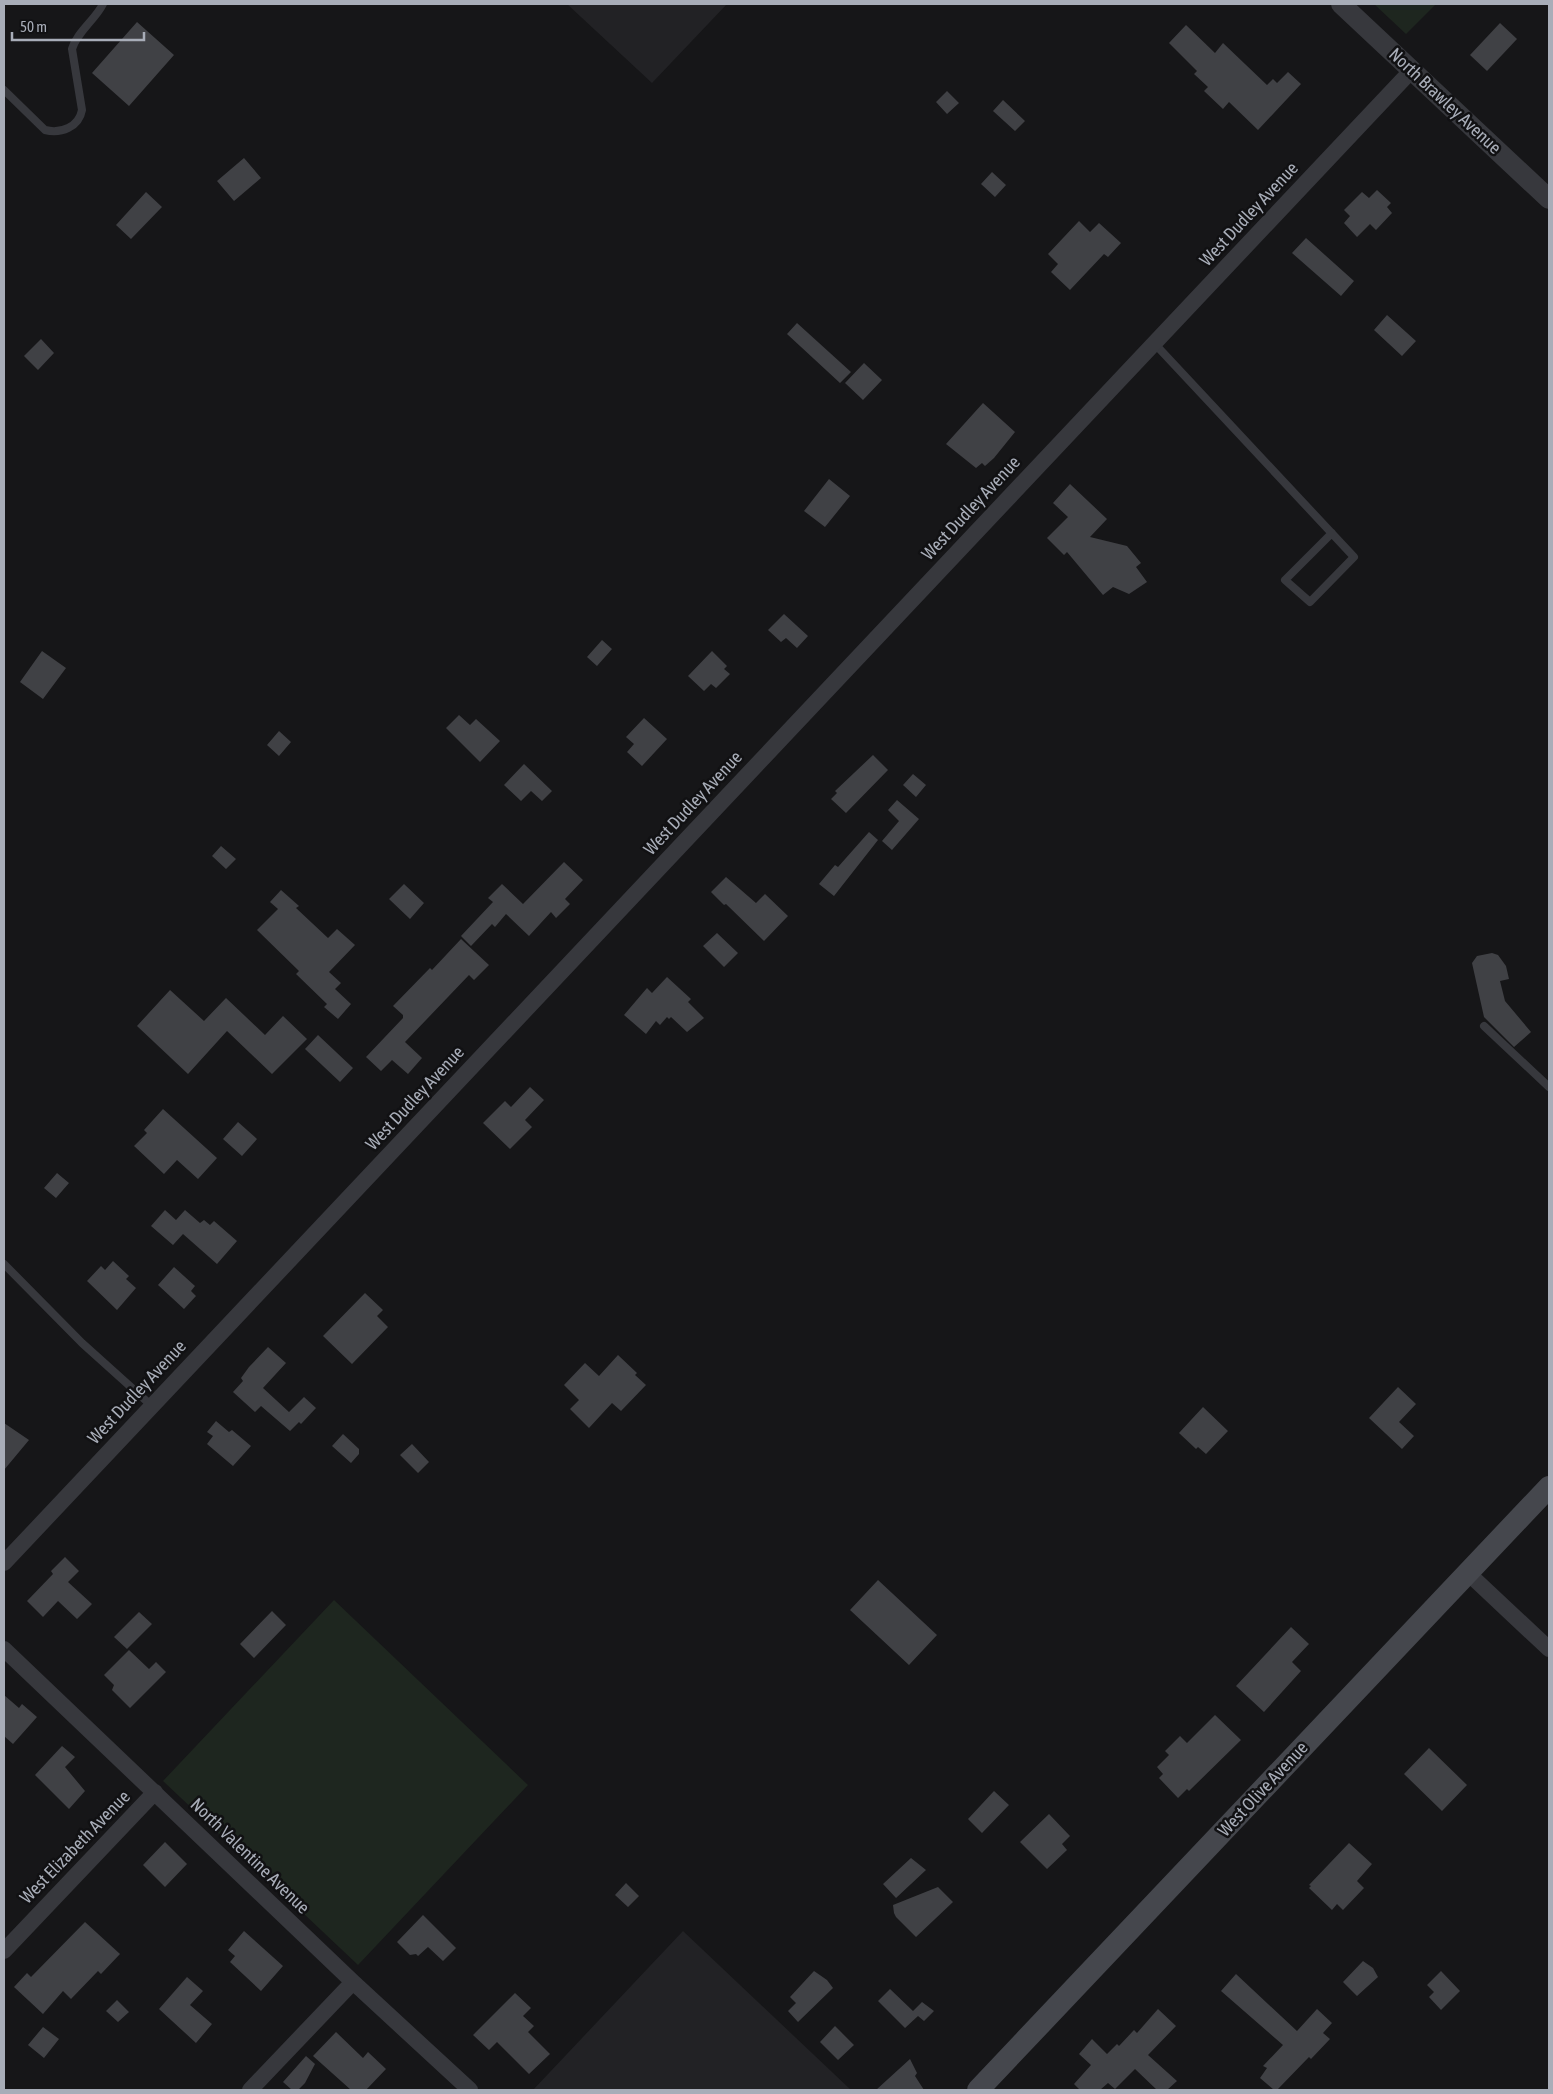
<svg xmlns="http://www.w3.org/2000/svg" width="1553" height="2094" font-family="'Asap Condensed',sans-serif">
<rect width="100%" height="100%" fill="#161618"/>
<path fill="#222225" d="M567,4H727L652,83Z
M683,1931L851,2090H533Z"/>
<path fill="#1e261f" d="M1374,4H1436L1406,34Z
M334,1600L528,1785L358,1965L163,1781Z"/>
<path fill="#404145" d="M137,22L174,55L129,106L92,73Z
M1500,23L1517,39L1487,71L1470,55Z
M1186,25L1215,53L1223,43L1267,85L1273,79L1277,83L1288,72L1301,84L1258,130L1229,102L1223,109L1204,91L1208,87L1194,74L1197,71L1169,43Z
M947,91L959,103L947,114L936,102Z
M1003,100L1025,121L1015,131L993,111Z
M244,158L261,178L234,201L217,181Z
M992,172L1006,185L995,197L981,184Z
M1377,190L1391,203L1387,207L1392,213L1376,230L1370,224L1357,237L1344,223L1350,216L1344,210L1362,192L1369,198Z
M146,192L162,207L131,239L116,225Z
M1079,221L1090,232L1099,223L1121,243L1108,257L1104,254L1070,290L1051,272L1058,264L1048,254Z
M1306,238L1354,281L1341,296L1292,253Z
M1387,315L1416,341L1402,356L1374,330Z
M797,323L851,372L840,383L787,334Z
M41,339L54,353L38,370L24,356Z
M864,363L882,380L863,400L845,383Z
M983,403L1015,432L994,458L985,466L982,463L976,468L946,444Z
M829,479L850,496L825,527L804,511Z
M1070,484L1107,519L1090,537L1127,546L1141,563L1136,567L1147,582L1129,594L1113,587L1103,595L1067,552L1064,555L1047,538L1068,517L1053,503Z
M784,614L808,636L797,648L786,638L781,642L768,630Z
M602,640L612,649L597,666L587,657Z
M42,651L66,668L43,699L20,682Z
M712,651L727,666L724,669L730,674L716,688L711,684L704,691L688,676Z
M459,715L470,725L476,719L500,741L480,762L446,728Z
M644,718L667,739L642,766L627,752L634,744L626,737Z
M279,731L291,742L279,756L267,745Z
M873,755L888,770L846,813L831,799L837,793L835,791Z
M524,764L552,791L542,801L531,791L521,801L504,785Z
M913,774L926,785L916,797L903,785Z
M897,800L919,819L892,850L882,841L899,821L888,810Z
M869,832L878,840L834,896L819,884L835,865L838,867Z
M221,846L236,859L226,869L212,856Z
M564,862L583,880L565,899L570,904L556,918L551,912L529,936L506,914L495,927L492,924L471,946L461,936L493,902L488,898L502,884L523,904Z
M726,877L756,903L765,894L788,916L764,941L726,904L724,905L711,892Z
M404,884L424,903L410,919L389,899Z
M281,890L299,906L296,908L328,938L337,929L355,945L329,972L341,983L335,989L351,1004L338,1019L324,1007L327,1004L296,974L299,971L257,930L278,909L270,902Z
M717,933L738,953L724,967L703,946Z
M461,939L489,965L474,980L469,975L405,1042L422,1058L408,1074L392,1060L381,1071L366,1057L403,1018V1015L393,1006L430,968L432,970Z
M1492,953L1498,955L1506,966L1509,979L1500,981L1505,1001L1531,1032L1514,1047L1484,1017L1472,963L1477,956Z
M667,977L691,999L688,1002L704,1018L687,1032L671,1017L669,1019L667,1017L660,1025L656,1021L646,1034L624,1015L647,988L652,993Z
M170,990L204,1021L226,998L265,1035L283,1016L307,1039L272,1074L227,1031L188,1074L137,1026Z
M318,1035L353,1068L340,1082L305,1049Z
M530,1087L544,1100L525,1120L532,1127L510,1149L483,1123L505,1101L511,1107Z
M163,1109L217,1158L198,1179L177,1160L164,1174L134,1146L147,1133L144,1130Z
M238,1122L257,1139L242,1156L223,1139Z
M57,1173L69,1183L56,1198L44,1188Z
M165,1210L176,1220L185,1210L200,1223L204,1220L210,1225L214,1221L237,1241L217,1264L183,1234L173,1245L151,1226Z
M113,1261L129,1276L126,1279L136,1288L117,1310L87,1281L101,1266L105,1270Z
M174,1267L195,1286L191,1291L196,1296L184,1309L158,1285Z
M365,1293L383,1310L377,1316L388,1327L352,1364L323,1336Z
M268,1347L286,1363L263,1388L289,1412L304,1397L316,1408L301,1424L299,1422L290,1431L261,1406L255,1412L233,1392L243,1381L241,1378L249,1367Z
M618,1355L637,1373L635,1375L646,1385L621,1411L612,1403L589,1428L570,1409L579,1400L564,1385L585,1363L599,1376Z
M1398,1387L1416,1404L1399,1422L1414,1436L1402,1449L1369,1418Z
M1203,1407L1228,1431L1206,1454L1198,1447L1196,1449L1179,1433Z
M216,1421L229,1432L232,1430L251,1446L233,1466L207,1444L213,1436L207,1432Z
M4,1423L29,1440L4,1470Z
M343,1434L359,1449V1454L351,1463L332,1446Z
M412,1444L429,1462L418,1473L400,1455Z
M65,1557L79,1571L68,1582L92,1604L77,1619L58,1601L43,1617L27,1601L53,1574L51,1571Z
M878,1580L937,1635L909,1665L850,1610Z
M272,1611L286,1625L254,1658L240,1644Z
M139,1612L152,1624L127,1649L114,1637Z
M1291,1627L1309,1644L1292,1662L1301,1671L1264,1712L1236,1686Z
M129,1650L149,1669L156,1662L166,1672L130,1708L112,1690L114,1685L104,1675Z
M4,1695L19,1708L22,1704L37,1717L13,1744L4,1736Z
M1215,1715L1241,1740L1189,1791L1187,1789L1178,1798L1159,1778L1163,1774L1157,1767L1169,1755L1165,1751L1180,1736L1187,1743Z
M62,1746L75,1757L65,1767L85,1791L69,1809L35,1775Z
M1429,1748L1467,1785L1442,1811L1404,1774Z
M994,1791L1009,1805L982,1833L968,1819Z
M1049,1814L1070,1836L1062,1844L1067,1850L1047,1869L1020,1842Z
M165,1842L187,1864L165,1887L143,1865Z
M1349,1843L1372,1864L1357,1881L1364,1888L1343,1910L1337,1904L1332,1910L1309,1888L1311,1886L1309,1885Z
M911,1858L926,1870L896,1898L883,1884Z
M626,1883L639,1896L628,1907L615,1895Z
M938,1887L953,1902L916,1937L896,1917L894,1913L893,1905Z
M423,1915L456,1948L443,1961L428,1947L418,1956L416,1954L410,1955L397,1942Z
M85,1922L120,1954L101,1974L98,1971L71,1999L63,1991L43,2014L14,1987L27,1973L31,1977Z
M244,1931L283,1966L261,1991L230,1962L235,1956L228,1950Z
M1363,1961L1373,1968L1378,1977L1357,1996L1343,1982Z
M814,1971L827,1980L833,1988L798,2022L788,2011L796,2003L790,1997Z
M1441,1971L1460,1991L1441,2010L1429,1997L1434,1992L1427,1985Z
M1236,1974L1297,2031L1317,2009L1332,2023L1323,2033L1330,2039L1311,2059L1309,2057L1277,2090H1274L1260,2078L1267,2068L1263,2066L1283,2045L1221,1991Z
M187,1977L203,1991L190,2005L212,2024L196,2043L159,2009Z
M890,1989L913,2011L922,2002L934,2011L924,2021L918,2016L905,2028L878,2001Z
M515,1993L531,2008L523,2016L534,2026L528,2032L550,2054L529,2074L497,2042L489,2050L473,2035Z
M117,2000L129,2012L118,2022L106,2011Z
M1158,2009L1176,2026L1148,2055L1177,2081L1167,2090H1157L1135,2069L1115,2089L1108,2083L1100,2090H1080L1074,2084L1091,2065L1079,2054L1092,2039L1107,2054L1117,2044L1119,2046L1134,2030L1137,2033Z
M835,2026L854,2045L838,2060L820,2042Z
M43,2027L59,2039L44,2058L28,2045Z
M336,2032L363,2058L368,2052L386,2069L366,2090H351L313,2056Z
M306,2056L315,2064L305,2083L298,2090H292L283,2082Z
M910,2059L917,2073L915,2076L924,2090H876Z"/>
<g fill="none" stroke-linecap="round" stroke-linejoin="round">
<path stroke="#37383d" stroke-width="8" d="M4,90L45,130C61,134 79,127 82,110L72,49C77,32 95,20 103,4
M1154,343L1354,557L1310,602L1285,580L1332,533
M1484,1026L1549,1087
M4,1264L82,1343L152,1406"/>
<path stroke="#37383d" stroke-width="16" d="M4,1563L1411,71
M1468,1573L1549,1649
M4,1649L353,1982L470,2090
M4,1951L155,1792
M250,2090L353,1982"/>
<path stroke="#37383d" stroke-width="20" d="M1341,4L1549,199"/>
<path stroke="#45474d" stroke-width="22" d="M978,2090L1549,1487"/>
</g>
<g text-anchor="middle" stroke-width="5" stroke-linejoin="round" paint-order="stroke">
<g font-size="18" fill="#a8adb8" stroke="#111113">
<text transform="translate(1445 101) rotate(43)" y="6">North Brawley Avenue</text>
<text transform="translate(1249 214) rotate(-47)" y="6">West Dudley Avenue</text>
<text transform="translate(971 508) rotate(-47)" y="6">West Dudley Avenue</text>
<text transform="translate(693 803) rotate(-47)" y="6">West Dudley Avenue</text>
<text transform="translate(415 1098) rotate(-47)" y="6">West Dudley Avenue</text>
<text transform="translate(137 1392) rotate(-47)" y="6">West Dudley Avenue</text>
<text transform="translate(1263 1789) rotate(-47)" y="6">West Olive Avenue</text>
<text transform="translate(75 1847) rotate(-46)" y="6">West Elizabeth Avenue</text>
<text transform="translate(250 1856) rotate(44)" y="6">North Valentine Avenue</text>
</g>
</g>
<rect width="1553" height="2094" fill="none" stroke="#a8adb8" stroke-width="10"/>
<path d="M12 32v8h132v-8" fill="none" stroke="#a8adb8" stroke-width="2.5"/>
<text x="20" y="32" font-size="15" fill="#a8adb8" stroke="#111113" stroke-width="4" paint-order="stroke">50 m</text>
</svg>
